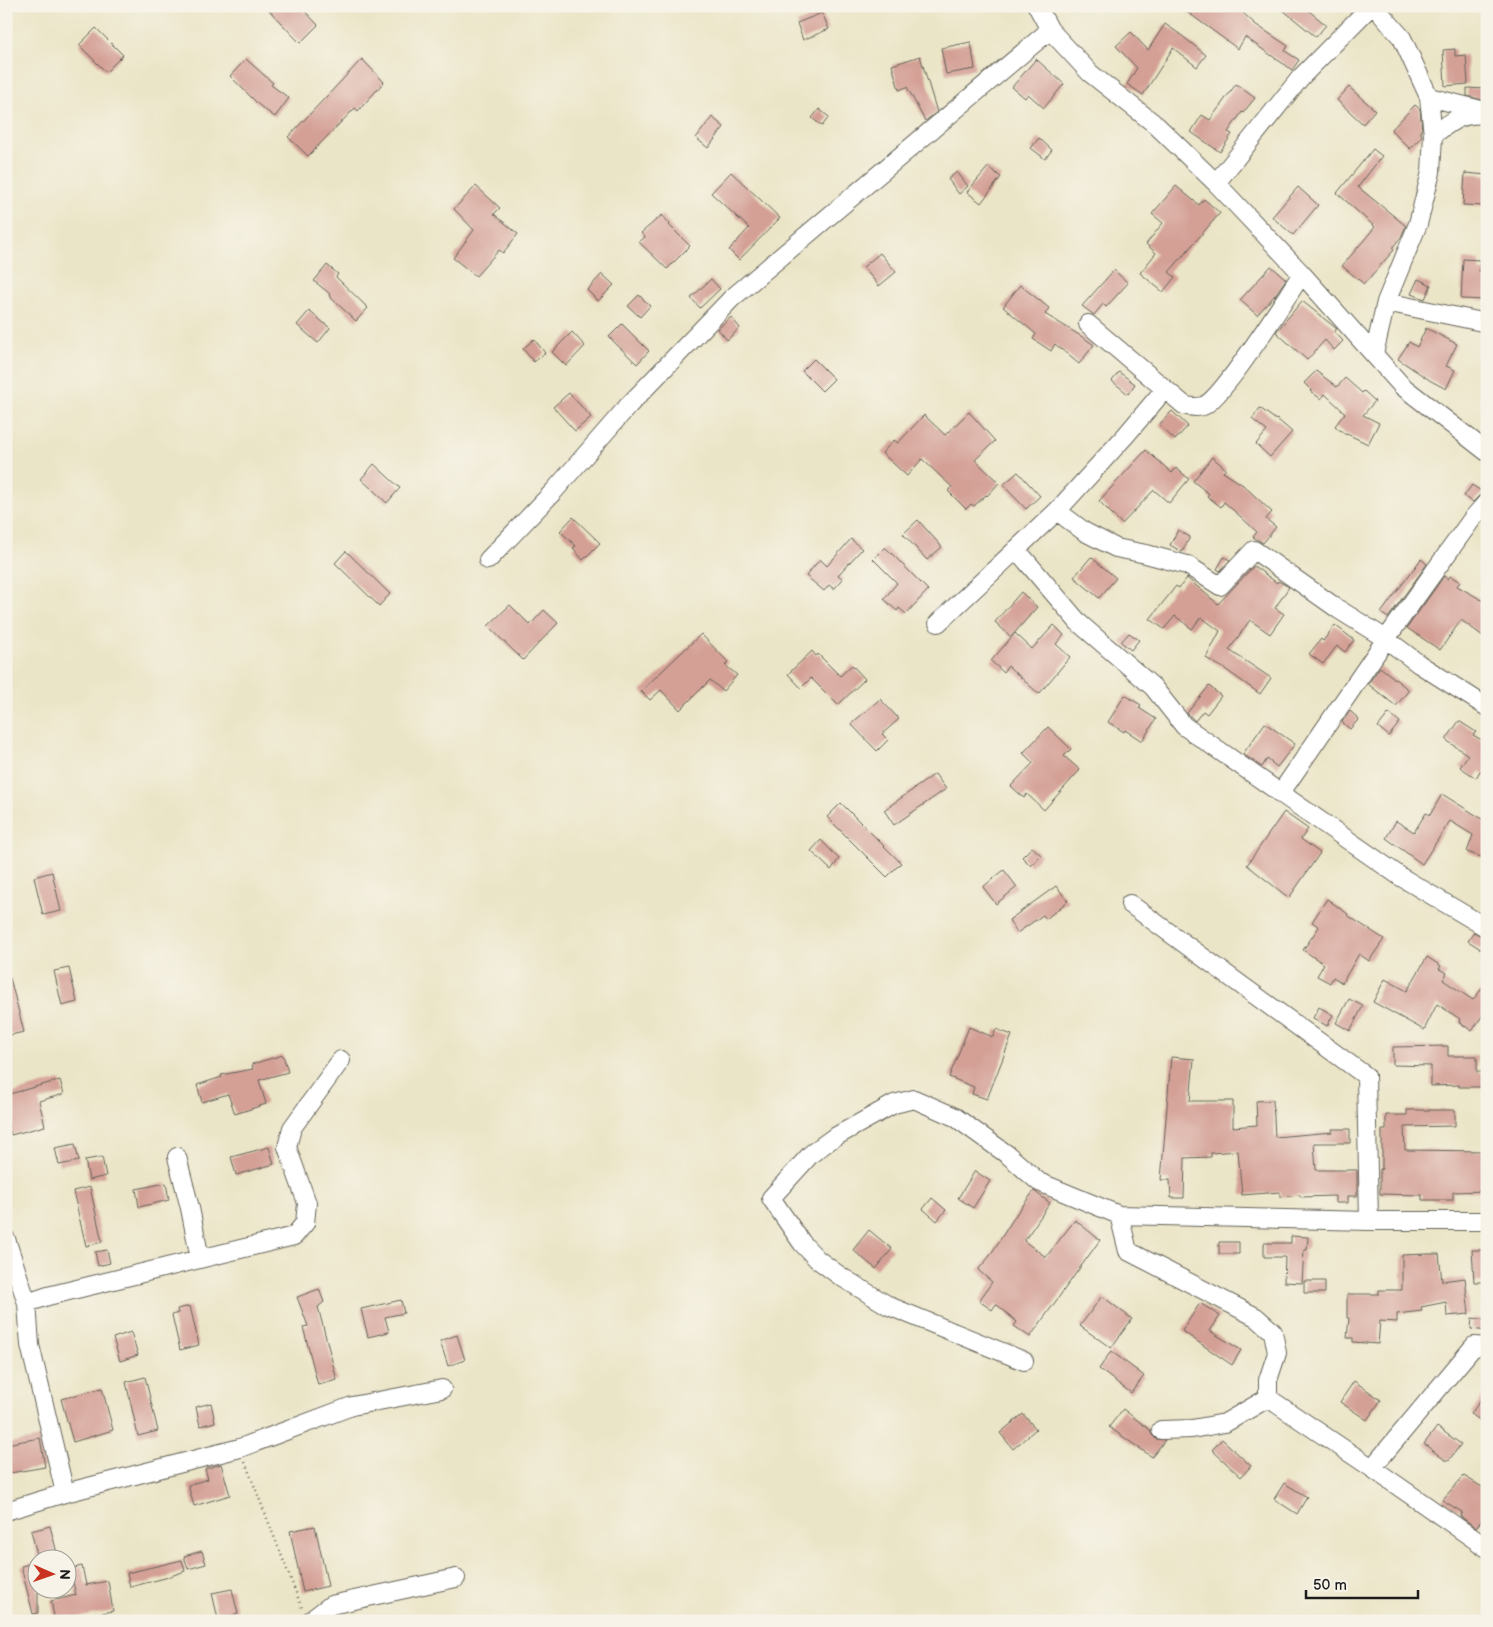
<svg xmlns="http://www.w3.org/2000/svg" width="1493" height="1627" font-family="'Balsamiq Sans',sans-serif">
<rect width="100%" height="100%" fill="#f7f3e8"/>
<filter id="ink" filterUnits="userSpaceOnUse"><feTurbulence type="fractalNoise" baseFrequency=".02" numOctaves="2"/><feDisplacementMap in="SourceGraphic" scale="10" xChannelSelector="R" yChannelSelector="G"/><feConvolveMatrix kernelMatrix="1 2 1 2 8 2 1 2 1" color-interpolation-filters="sRGB"/></filter>
<filter id="wash" filterUnits="userSpaceOnUse"><feTurbulence type="fractalNoise" baseFrequency=".0096" numOctaves="4" result="noise"/><feDisplacementMap in="SourceGraphic" scale="20" xChannelSelector="R" yChannelSelector="G"/><feGaussianBlur stdDeviation="1.12" result="paint"/><feColorMatrix in="noise" values="0 0 0 0 0 0 0 0 0 0 0 0 0 0 0 0 0 1.4 0 .05"/><feComposite in="paint" operator="in"/></filter>
<g filter="url(#wash)">
<rect width="100%" height="100%" fill="#ebe5c7"/>
<g id="blocks">
<path fill="#d4a096" d="M265,6H300L318,25L300,43Z
M1179,6H1228L1236,12L1239,9L1255,24L1288,46L1285,51L1299,60L1292,70L1245,37L1238,49Z
M1278,6H1303L1326,25L1316,37Z
M822,13L829,29L803,40L797,23Z
M1165,24L1181,35L1206,55L1197,67L1173,48L1143,95L1127,84L1137,68L1116,46L1131,32L1148,50Z
M96,28L123,55L106,72L79,45Z
M971,42L975,69L946,74L941,48Z
M1455,49V56L1466,55L1468,84L1445,86L1443,50Z
M920,56L937,112L925,121L907,87L899,90L892,65Z
M246,59L273,83L271,85L289,98L275,117L260,106L230,76Z
M362,59L384,82L358,111L355,108L308,156L288,137Z
M1036,59L1064,84L1044,108L1028,94L1025,98L1012,87Z
M1236,84L1255,98L1243,113L1242,112L1228,132L1232,134L1220,152L1191,132L1202,115L1210,120Z
M1349,87L1375,110L1363,124L1337,100Z
M1467,88L1486,89V101L1467,96Z
M1415,105L1420,109L1422,129L1420,131L1422,136L1410,149L1391,130Z
M819,109L829,117L822,126L812,118Z
M712,117L724,127L708,148L696,138Z
M1039,138L1052,150L1045,159L1031,148Z
M1373,149L1382,156L1358,187L1406,226L1401,237L1392,248L1394,250L1364,284L1342,266L1375,227L1337,193Z
M988,167L1001,177L981,203L967,192Z
M731,172L780,218L739,260L729,250L749,228L711,193Z
M957,172L968,186L959,194L948,179Z
M1465,173L1487,175V206L1463,205Z
M476,186L500,208L494,214L518,234L503,253L499,250L476,276L453,258L474,230L454,209Z
M1176,186L1199,205L1204,199L1220,213L1169,272L1175,277L1163,292L1140,273L1156,253L1146,244L1163,223L1152,214Z
M1298,187L1318,205L1293,235L1272,217Z
M662,215L670,224L669,225L690,246L667,269L639,242L645,237L641,233Z
M880,253L896,272L879,286L863,267Z
M1463,259L1480,260L1479,271H1487V300L1461,299Z
M327,265L338,274L336,277L368,308L356,321L329,296L330,294L314,281Z
M1271,266L1286,279L1275,295L1257,315L1240,300Z
M1114,270L1128,283L1106,307L1103,304L1094,315L1082,306Z
M602,274L614,285L598,301L587,290Z
M711,279L720,289L700,308L691,298Z
M1418,279L1431,285L1425,299L1411,294Z
M1020,285L1049,308L1045,314L1084,338L1094,345L1079,364L1055,344L1051,351L1033,339L1036,334L1003,307Z
M639,295L650,306L640,317L628,306Z
M1302,301L1337,329L1334,331L1343,341L1334,350L1325,340L1307,360L1276,332Z
M309,311L330,328L318,343L297,325Z
M731,317L740,328L727,340L718,329Z
M622,324L649,351L637,364L609,337Z
M1426,328L1457,344L1446,366L1455,370L1446,389L1431,381L1398,359L1409,342L1417,347Z
M572,332L585,346L566,366L552,352Z
M534,339L545,353L534,362L523,349Z
M814,359L834,379L822,391L802,371Z
M1316,371L1337,387L1345,378L1362,393L1364,391L1375,401L1363,415L1379,423L1368,444L1347,434L1346,435L1335,426L1345,413L1325,394L1321,399L1310,391L1311,390L1304,383Z
M1119,372L1135,384L1128,394L1112,381Z
M569,393L591,417L575,431L553,407Z
M1260,408L1276,420L1277,419L1292,432L1270,457L1256,444L1267,431L1252,419Z
M1172,411L1188,426L1175,440L1159,425Z
M969,412L995,441L975,460L999,483L987,496L986,495L974,506L971,504L966,509L948,491L952,487L922,459L907,476L882,453L894,440L898,443L924,415L945,435Z
M1146,450L1172,473L1176,468L1189,479L1169,503L1154,490L1122,524L1099,501Z
M1212,457L1226,469L1223,472L1243,485L1272,512L1266,519L1276,527L1263,543L1253,537L1257,532L1241,517L1224,502L1221,507L1207,496L1209,494L1193,481Z
M374,464L400,488L387,503L361,479Z
M1018,472L1040,496L1026,509L1003,485Z
M1472,485L1483,492L1473,502L1464,496Z
M573,517L600,543L583,560L573,548L576,546L560,531Z
M918,520L942,547L927,560L903,534Z
M1178,530L1190,537L1182,552L1170,545Z
M851,539L862,549L838,575L843,579L834,589L829,585L824,591L806,576L820,559L827,566Z
M885,547L928,590L906,614L899,608L897,611L884,599L897,583L873,559Z
M346,551L390,594L379,606L335,563Z
M1091,557L1116,578L1099,598L1074,577Z
M1224,557L1230,560L1220,571L1217,569Z
M1421,559L1427,564L1388,618L1381,613Z
M1254,566L1277,583L1278,581L1289,587L1275,608L1284,614L1270,634L1250,620L1229,650L1271,678L1260,694L1225,669L1206,658L1220,631L1201,617L1192,629L1175,616L1164,629L1150,619L1176,586L1179,588L1187,578L1218,604Z
M1444,576L1448,579L1450,576L1460,582L1457,586L1487,603V639L1461,620L1440,650L1407,628Z
M1021,592L1037,607L1011,637L995,622Z
M510,605L530,625L544,610L558,623L523,660L488,626Z
M1054,625L1064,635L1056,644L1070,657L1039,694L1008,666L1003,672L991,661L1015,633L1032,649Z
M1335,625L1354,640L1345,652L1337,646L1323,664L1309,654L1321,639L1323,641Z
M1129,633L1139,640L1131,650L1121,642Z
M701,634L728,662L725,665L737,675L723,691L710,680L680,710L661,690L650,700L641,691Z
M812,651L816,656L818,654L840,676L852,665L865,679L838,705L811,678L801,688L788,674Z
M1380,667L1409,690L1396,706L1368,684Z
M1209,686L1221,696L1207,714L1203,711L1195,721L1187,713Z
M1125,695L1141,705L1139,708L1156,719L1142,741L1125,730L1124,732L1108,722Z
M880,699L899,719L882,734L888,740L877,751L851,724Z
M1350,711L1359,719L1350,729L1342,722Z
M1389,713L1400,722L1389,736L1378,727Z
M1459,721L1476,732L1473,735L1487,743V776L1480,771L1476,778L1460,767L1468,755L1446,740Z
M1265,723L1295,744L1277,767L1267,759L1262,767L1243,754Z
M1048,727L1071,749L1064,756L1080,770L1044,810L1027,794L1024,798L1011,786L1033,763L1023,753Z
M935,774L946,789L894,825L884,810Z
M1442,794L1487,822V859L1467,852L1473,835L1450,821L1422,864L1386,838L1396,821L1414,832L1426,813L1430,815Z
M841,803L901,863L887,877L827,817Z
M1284,812L1308,829L1301,839L1320,853L1289,898L1247,865Z
M821,840L839,859L831,870L811,851Z
M1032,847L1041,855L1031,866L1022,857Z
M1004,870L1017,887L996,904L983,887Z
M52,872L61,911L43,915L34,877Z
M1056,886L1068,901L1046,919L1043,915L1017,933L1009,920Z
M1327,899L1348,914L1347,915L1384,939L1369,961L1359,954L1342,983L1333,977L1330,983L1317,976L1324,964L1303,950L1319,927L1312,922Z
M1474,932L1487,939V953L1468,941Z
M1427,957L1441,966L1439,969L1447,973L1443,980L1473,1000L1487,982V1009L1472,1031L1459,1022L1460,1019L1437,1004L1424,1030L1373,1002L1385,979L1407,991Z
M69,968L77,1002L62,1006L54,971Z
M10,978L24,1032L6,1036V979Z
M1349,999L1363,1006L1350,1031L1336,1023Z
M1319,1007L1333,1015L1327,1026L1313,1018Z
M969,1027L993,1037L996,1029L1012,1035L987,1099L972,1094L974,1087L949,1077Z
M1448,1046V1056H1477V1072H1487V1087H1459V1085L1431,1086V1066L1393,1065V1047Z
M283,1055L288,1072L259,1080L266,1104L235,1114L228,1094L202,1102L197,1085L222,1077L221,1075L253,1069L252,1064Z
M1171,1057L1194,1059L1190,1101H1233V1127L1257,1125L1256,1101L1273,1100L1275,1137L1332,1132V1129H1350V1143H1314L1316,1170H1357V1196H1348V1203H1335V1196L1301,1197L1300,1195L1280,1197V1192L1242,1195L1238,1151L1211,1153V1157L1185,1158L1184,1198H1171L1170,1180H1161Z
M60,1080L64,1094L39,1101L45,1126L11,1135L6,1119V1095Z
M1407,1110H1455V1126L1404,1127L1405,1150L1487,1151V1191L1453,1192V1200H1422V1195L1380,1194V1169H1382V1130H1386V1115H1407Z
M75,1144L79,1161L59,1165L55,1148Z
M269,1147L274,1164L236,1175L231,1157Z
M102,1157L106,1176L89,1180L85,1160Z
M975,1171L990,1181L973,1208L958,1198Z
M166,1183L169,1200L139,1207L136,1189Z
M90,1187L102,1242L86,1246L73,1191Z
M1034,1191L1050,1203L1024,1241L1046,1257L1075,1220L1100,1240L1030,1337L1014,1326L1017,1322L996,1304L992,1310L979,1301L992,1282L978,1270L989,1257L1017,1213Z
M932,1198L946,1210L937,1221L923,1209Z
M869,1230L892,1249L876,1269L853,1250Z
M1291,1236L1308,1237L1307,1250H1304L1302,1283L1284,1282L1285,1257H1264V1243H1291Z
M1219,1242H1239V1254H1219Z
M107,1250L110,1263L98,1266L95,1252Z
M1472,1250H1487V1282H1474Z
M1428,1254H1439L1442,1281L1465,1278L1469,1314L1447,1316L1446,1302L1421,1307L1422,1311L1397,1314V1322L1380,1321L1378,1344L1353,1342V1338H1347L1349,1318H1347V1294H1379V1290H1402V1255Z
M1304,1281H1325V1293H1304Z
M319,1289L324,1302L318,1307L337,1380L318,1385L303,1327L308,1326L297,1297Z
M1102,1296L1132,1319L1111,1348L1080,1326Z
M401,1300L404,1313L385,1317L389,1332L368,1337L361,1309Z
M1200,1303L1220,1316L1210,1331L1241,1350L1232,1365L1182,1331Z
M190,1306L199,1345L180,1350L172,1315L178,1313L177,1309Z
M1472,1318L1487,1320V1331L1471,1329Z
M131,1332L138,1355L120,1361L113,1338Z
M457,1335L465,1360L448,1366L440,1341Z
M1111,1351L1144,1376L1131,1393L1099,1369Z
M145,1377L158,1431L138,1436L126,1382Z
M1354,1381L1381,1400L1367,1420L1340,1402Z
M102,1388L113,1430L73,1442L61,1399Z
M1487,1390V1425L1471,1414Z
M211,1403L215,1422L200,1426L196,1407Z
M1123,1409L1150,1430L1152,1435L1156,1439L1165,1440L1152,1457L1109,1427Z
M1023,1414L1036,1429L1013,1449L1000,1433Z
M1437,1427L1461,1444L1449,1460H1445L1424,1444Z
M40,1438L45,1467L10,1473L6,1444Z
M1222,1439L1251,1466L1241,1477L1212,1450Z
M221,1464L230,1495L194,1506L188,1485L208,1479L205,1469Z
M1464,1476L1487,1490V1513L1476,1528L1460,1516L1462,1512L1442,1500Z
M1284,1483L1307,1497L1297,1514L1274,1499Z
M50,1526L57,1553L38,1558L31,1531Z
M315,1526L328,1586L303,1592L290,1531Z
M202,1551L206,1564L188,1569L184,1556Z
M182,1560L185,1571L165,1578L130,1587L127,1573Z
M38,1562V1613L33,1614L21,1566Z
M82,1566L86,1585L108,1581L113,1611L75,1618V1621H55L51,1601L76,1595L70,1569Z
M232,1589L238,1614L218,1619L212,1593Z"/>
</g>
</g>
<g filter="url(#ink)">
<use href="#blocks" fill-opacity="0" stroke="#646258" stroke-width="1"/>
<g fill="none" stroke-linecap="round" stroke-linejoin="round">
<g stroke="#646258" stroke-width="20">
<path id="minor" d="M1037,6L1050,30L1090,73L1156,125L1216,183L1302,274L1402,386L1487,452
M1374,6L1402,38L1429,97L1433,135L1431,172L1418,224L1386,302L1374,354
M1429,97L1481,110
M1433,135C1452,121 1462,112 1487,115
M1216,183L1301,77L1371,6
M1386,302L1487,323
M1088,324L1184,405C1190,407 1196,408 1203,406C1223,399 1286,297 1302,274
M1057,511L1085,532L1116,548L1146,554L1187,565L1220,586L1254,550L1338,609L1386,639L1419,664L1487,707
M1016,549L1079,623L1153,687L1184,726L1401,877L1487,928
M488,560L554,491L628,406L732,298L1050,30
M938,623L1057,511L1126,435L1164,390
M1280,794L1386,639L1472,519L1487,502
M1130,904L1366,1076L1369,1221
M177,1157L190,1208L200,1259
M1119,1215L1128,1251L1256,1317L1273,1332L1277,1353L1268,1380V1398L1372,1468L1474,1346L1487,1347
M6,1239L27,1303
M1024,1361L889,1306L840,1276L817,1259L802,1243L771,1198L811,1154L833,1138L894,1104L914,1099L955,1117L1008,1155L1039,1182L1119,1215L1369,1221H1487
M1161,1430L1192,1429L1225,1423L1268,1398
M1372,1468L1487,1548
M65,1493L30,1345L27,1303L48,1296L294,1236L305,1223L307,1203L287,1147L292,1128L341,1060
M6,1511L65,1493L240,1448L352,1406L442,1389
M310,1621L331,1605L456,1578"/>
</g>
<path stroke="#646258" stroke-width="2.5" stroke-dasharray="1 4" stroke-linecap="butt" d="M245,1462L302,1608"/>
<use href="#minor" stroke="#fff" stroke-width="18"/>
</g>
</g>
<rect width="1493" height="1627" fill="none" stroke="#f7f3e8" stroke-width="25"/>
<g transform="translate(52 1574) rotate(92)"><circle r="24" fill="#f7f3e8" stroke="#9f9d96"/>
<path d="M0-4L9 19L0 12L-9 19Z" fill="#c8321e"/>
<text y="-8" font-size="14" font-weight="bold" text-anchor="middle" fill="#1c1c1c">N</text>
</g>
<path d="M1306 1590v8h112v-8" fill="none" stroke="#1c1c1c" stroke-width="2.5"/>
<text x="1313" y="1590" font-size="15" fill="#1c1c1c" stroke="#f7f3e8" stroke-width="4" paint-order="stroke">50 m</text>
</svg>
